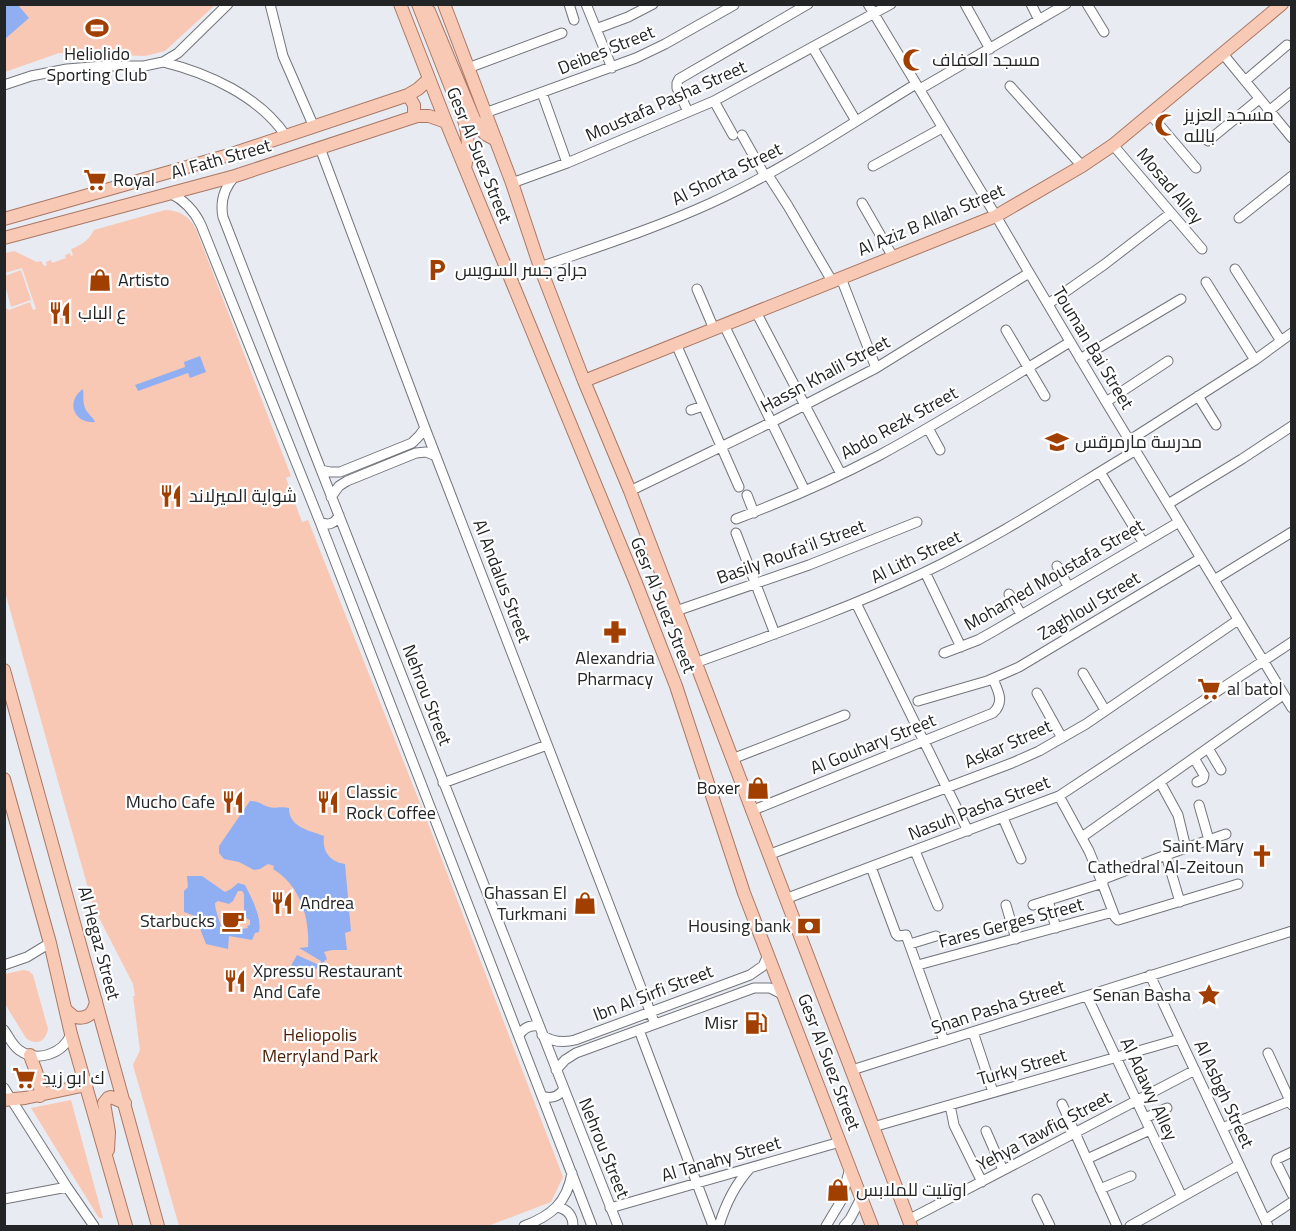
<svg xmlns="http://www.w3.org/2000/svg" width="1296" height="1231" font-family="'Titillium Web',Cairo,sans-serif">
<rect width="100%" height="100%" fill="#e8ebf2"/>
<path fill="#f8c8b4" d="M4,5H215L165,51L145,56L59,53L5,72Z
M165,210C179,210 189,216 196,229L291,476L286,478L302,522L308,520L431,831L563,1177L551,1202L488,1226H179L133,1065L140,1050L133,996H135L133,984L93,906L5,592L4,307L9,310L30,302L33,310L36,309L22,268L5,273V253L14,251L37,262L41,261L44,266L47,265L46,262L51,260L52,263L66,258L65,255L70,253L71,256L73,255L71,249C82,245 89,240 94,230Z
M21,270L31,300L11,307L5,285V276Z
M23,970L29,971L33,975L48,1029C46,1042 35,1046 26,1038L5,1004V974Z
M71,1100L103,1218H99L31,1108Z"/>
<path fill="#90aff3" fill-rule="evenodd" d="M5,4L18,5L29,18L5,39Z
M200,356L206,372L190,378L188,373L138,391L135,385L185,367L184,362Z
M83,389C84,396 82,403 86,410C88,414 93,417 95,422C74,424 65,402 83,389Z
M250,801C260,801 261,805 269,807C274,809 280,806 289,808C289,827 308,830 324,836C322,851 329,862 345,864L351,931L345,933L347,950H332L324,952L327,959L305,979L288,971L297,955L319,965L321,961L299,948L308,947C310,918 300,885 273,869L274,866L268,864L260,869L254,870L239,862L224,859L219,853V846Z
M187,876H202L225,892L231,889L238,883L245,885C252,899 262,917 259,932L255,933L252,940L229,936L228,949L206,944L195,916L184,912V891L188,887ZM238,891H242L244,894V909L247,919L250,920V925L247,926L248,928L223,932C221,924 215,911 215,903L218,901L229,904L233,901Z"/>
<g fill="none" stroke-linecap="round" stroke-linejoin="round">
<g stroke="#72757a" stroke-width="11">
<path id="minor" d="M270,4L283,56L314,127
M569,4L574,20
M586,4L612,68
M868,4L996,216L1024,264L1106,402L1292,708
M965,4L990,49
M1031,4L1039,20
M1087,4L1104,32
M596,29L628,17L653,4
M813,48L856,121
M1223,54L1292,138
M163,62C208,73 259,96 286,136
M468,68L562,33
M1245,81L1287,45
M4,85L31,76L67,69L104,66H144L163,62L178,53L228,4
M1010,86L1082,166
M920,89L1066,4
M542,93L567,163
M714,101L733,135
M1269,111L1292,92
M688,112L677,88V83L679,79L808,4
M485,113L636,58L665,44L734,5
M1150,114L1196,168
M742,135L765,176
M1208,141L1259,99
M1113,145L1202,249
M320,148L425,428L655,1024
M873,166L942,128
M768,175L788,206L832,281
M235,176C224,188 220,202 223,217L314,452L618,1226
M512,183L567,163L714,101L891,4
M170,193C184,200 194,210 201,225L320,522L592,1226
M862,203L893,257
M1239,218L1292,176
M540,267C597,247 656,228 711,203C783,170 849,125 916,84
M1235,269L1281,341
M841,278L876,368
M1206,282L1255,360
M697,289L714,329
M1048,304L1105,264L1171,213
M756,312L841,474
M724,325L805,491
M1006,330L1045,396
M676,344L739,487
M1080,359L1181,299
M1198,396L1216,425
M1106,402L1168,361
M691,410L703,406
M928,428L940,450
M1130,440L1255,360L1292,333
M321,470L330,472H340L412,443L419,436L425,428
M1100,472L1143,542
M630,491L772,422L876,368L1029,273
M747,495L754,513
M331,497L339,486L347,481L416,453L426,452L436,456
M1168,504L1242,459L1292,426
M736,519C784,501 832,480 878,456C943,421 1006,381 1070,342
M320,522C328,526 335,524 339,515
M736,533L775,634
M1057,566L1068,586
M925,572L961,647
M1214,580L1292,532
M1009,594L1021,614
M856,603L968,831
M676,611L809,565L917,522
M944,653L978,640L994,631L1179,522
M695,663C772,635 849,608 923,573C997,538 1066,492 1136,450
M1083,673L1105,710
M1037,693L1062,738
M918,701L987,681L1019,667L1201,558
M1208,748L1221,770
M1194,758L1204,775L1203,779L1197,782
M732,759L845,715
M1160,782L1178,815L1186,848
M443,783L547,745
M1059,796L1089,851L1101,880L1115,917L1118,920L1238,884
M1199,805L1209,840
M751,811L993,713C1005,702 998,691 993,679
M1003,818L1021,859
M1082,837L1283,695
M915,851L938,906
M768,855L1012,763L1039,751L1086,724L1238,620
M1166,855L1180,902
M871,867L896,934L898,936L906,935L944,1041
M1101,880L1166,855L1226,834
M785,899L1059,796L1292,642
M1048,900L1056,928
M1006,905L1016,939
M1033,905L1103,883
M910,944L936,936
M4,965L27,957L50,943
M918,965L1113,912
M1150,975L1268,1226
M1087,996L1182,1197
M4,1030C9,1037 12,1045 19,1050C37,1063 63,1054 71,1034
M639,1030L713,1226
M973,1032L993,1092
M542,1035C552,1042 563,1043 575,1040L750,975L763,966L768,955
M519,1036C523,1028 529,1025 538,1026
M1268,1053L1292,1105
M556,1070L565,1060L576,1053L754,988H770L784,995
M852,1070L1292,931
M4,1088L67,1187L94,1226
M542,1096C550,1099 558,1097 563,1090
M1062,1104L1117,1226
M950,1105L954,1125L982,1182
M1145,1118L1167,1108
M873,1127L1180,1039
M1222,1128L1292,1100
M986,1131L1003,1170
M1292,1152L1277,1159L1276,1162L1292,1194
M1087,1159L1150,1130
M1100,1189L1131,1176
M4,1199L67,1187
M1037,1199L1050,1226
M557,1207C568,1209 573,1216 573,1226
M610,1208L840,1142
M908,1220L1195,1070
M1265,1220L1292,1202
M524,1226C551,1216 567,1203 572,1173
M719,1226C725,1205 735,1185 750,1168
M826,1226L841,1201L850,1168
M844,1226L850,1219L861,1198
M1130,1226L1239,1165"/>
</g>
<g stroke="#ab7864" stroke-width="14">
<path id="major" d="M400,4L446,122L636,583L676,686L744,893L872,1226
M418,4L465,123C469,138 469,152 465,168
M444,4L512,183L540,267L584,381L630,491L911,1226
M429,11L474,119L485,134L496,140
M408,95L414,105V117
M4,219L229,155L408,95L418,89L429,79
M4,238L235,176L417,116H429L446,122
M584,381L996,216L1082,166L1113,145L1282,4
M4,670L158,1226
M4,779L50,943L71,1034L126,1226
M66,1010L74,1017C88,1020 94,1013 96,1001
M30,1055C34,1068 42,1082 40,1096
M4,1100L25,1098L86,1085
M108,1150L109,1132L104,1103L108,1098L111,1097L125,1103"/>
</g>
<use href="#minor" stroke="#fff" stroke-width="9"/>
<use href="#major" stroke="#f8cab6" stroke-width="12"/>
</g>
<defs>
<g id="stadium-bare" transform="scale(1.8)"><path d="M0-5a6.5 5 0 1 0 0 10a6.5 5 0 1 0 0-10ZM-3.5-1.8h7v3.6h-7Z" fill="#a13f00" stroke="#fff" stroke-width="2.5" paint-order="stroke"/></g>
<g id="mosque-bare" transform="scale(1.8)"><path d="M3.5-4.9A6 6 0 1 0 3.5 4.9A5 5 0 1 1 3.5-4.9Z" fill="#a13f00" stroke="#fff" stroke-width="2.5" paint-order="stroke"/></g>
<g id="supermarket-bare" transform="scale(1.8)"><path d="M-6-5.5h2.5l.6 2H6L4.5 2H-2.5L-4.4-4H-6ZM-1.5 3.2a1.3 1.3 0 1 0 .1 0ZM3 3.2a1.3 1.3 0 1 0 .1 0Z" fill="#a13f00" stroke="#fff" stroke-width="2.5" paint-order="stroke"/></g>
<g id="parking-bare" transform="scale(1.8)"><path d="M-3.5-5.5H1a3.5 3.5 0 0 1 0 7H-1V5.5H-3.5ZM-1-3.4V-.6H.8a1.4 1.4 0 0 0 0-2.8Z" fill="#a13f00" stroke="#fff" stroke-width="2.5" paint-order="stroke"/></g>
<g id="shop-bare" transform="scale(1.8)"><path d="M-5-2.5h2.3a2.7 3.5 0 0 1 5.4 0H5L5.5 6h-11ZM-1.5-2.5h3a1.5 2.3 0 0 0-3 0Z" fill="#a13f00" stroke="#fff" stroke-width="2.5" paint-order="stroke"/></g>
<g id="restaurant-bare" transform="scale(1.8)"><path d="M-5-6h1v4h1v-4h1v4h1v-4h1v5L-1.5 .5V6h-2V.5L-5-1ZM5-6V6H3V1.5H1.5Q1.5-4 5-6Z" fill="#a13f00" stroke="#fff" stroke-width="2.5" paint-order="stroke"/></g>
<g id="school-bare" transform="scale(1.8)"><path d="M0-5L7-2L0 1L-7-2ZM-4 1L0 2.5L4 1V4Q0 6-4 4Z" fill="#a13f00" stroke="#fff" stroke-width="2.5" paint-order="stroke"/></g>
<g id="pharmacy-bare" transform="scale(1.8)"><path d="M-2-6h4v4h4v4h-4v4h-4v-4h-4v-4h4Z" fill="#a13f00" stroke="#fff" stroke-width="2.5" paint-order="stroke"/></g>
<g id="church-bare" transform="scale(1.8)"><path d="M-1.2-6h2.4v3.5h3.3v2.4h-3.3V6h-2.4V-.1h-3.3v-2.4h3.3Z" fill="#a13f00" stroke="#fff" stroke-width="2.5" paint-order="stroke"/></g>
<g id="cafe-bare" transform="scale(1.8)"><path d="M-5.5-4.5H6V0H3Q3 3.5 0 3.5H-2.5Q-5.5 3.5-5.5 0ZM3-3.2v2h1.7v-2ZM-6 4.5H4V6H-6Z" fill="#a13f00" stroke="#fff" stroke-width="2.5" paint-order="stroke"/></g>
<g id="bank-bare" transform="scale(1.8)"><path d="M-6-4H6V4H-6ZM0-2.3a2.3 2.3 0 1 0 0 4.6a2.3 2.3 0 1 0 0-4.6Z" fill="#a13f00" stroke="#fff" stroke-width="2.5" paint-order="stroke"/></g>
<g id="sight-bare" transform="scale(1.8)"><path d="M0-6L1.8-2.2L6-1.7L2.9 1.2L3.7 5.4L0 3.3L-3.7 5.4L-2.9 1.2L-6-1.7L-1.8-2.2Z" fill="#a13f00" stroke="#fff" stroke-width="2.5" paint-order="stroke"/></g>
<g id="fuel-bare" transform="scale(1.8)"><path d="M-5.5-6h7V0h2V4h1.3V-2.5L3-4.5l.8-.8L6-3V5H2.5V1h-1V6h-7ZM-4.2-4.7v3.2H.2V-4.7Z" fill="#a13f00" stroke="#fff" stroke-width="2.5" paint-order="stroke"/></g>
</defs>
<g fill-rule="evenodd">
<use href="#stadium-bare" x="97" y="28"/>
<use href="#mosque-bare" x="914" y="60"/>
<use href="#mosque-bare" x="1166" y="125"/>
<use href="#supermarket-bare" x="95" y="180"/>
<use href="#parking-bare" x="437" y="270"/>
<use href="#shop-bare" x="100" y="280"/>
<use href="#restaurant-bare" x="60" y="313"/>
<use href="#school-bare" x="1057" y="442"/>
<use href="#restaurant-bare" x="171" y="496"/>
<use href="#pharmacy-bare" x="615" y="632"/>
<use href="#supermarket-bare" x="1209" y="689"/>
<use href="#shop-bare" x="758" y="788"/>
<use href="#restaurant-bare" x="233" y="802"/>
<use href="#restaurant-bare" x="328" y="802"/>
<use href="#church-bare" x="1262" y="856"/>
<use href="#restaurant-bare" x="282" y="903"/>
<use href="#shop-bare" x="585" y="903"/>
<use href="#cafe-bare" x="233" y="921"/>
<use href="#bank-bare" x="809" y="926"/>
<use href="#restaurant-bare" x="235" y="981"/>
<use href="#sight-bare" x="1209" y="995"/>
<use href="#fuel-bare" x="756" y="1023"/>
<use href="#supermarket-bare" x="24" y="1078"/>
<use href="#shop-bare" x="838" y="1190"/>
</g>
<g text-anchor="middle" stroke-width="4.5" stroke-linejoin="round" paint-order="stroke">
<g font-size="18" fill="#232426" stroke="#fff">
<text transform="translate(606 50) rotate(-22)" y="6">Deibes Street</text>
<text transform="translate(666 101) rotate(-24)" y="6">Moustafa Pasha Street</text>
<text transform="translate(479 155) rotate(68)" y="6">Gesr Al Suez Street</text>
<text transform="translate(221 159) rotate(-16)" y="6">Al Fath Street</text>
<text transform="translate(727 174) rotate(-26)" y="6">Al Shorta Street</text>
<text transform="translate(1170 186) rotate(50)" y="6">Mosad Alley</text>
<text transform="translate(931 220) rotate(-23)" y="6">Al Aziz B Allah Street</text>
<text transform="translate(1093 348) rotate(59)" y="6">Touman Bai Street</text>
<text transform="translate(825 374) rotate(-28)" y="6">Hassn Khalil Street</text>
<text transform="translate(899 423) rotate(-29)" y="6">Abdo Rezk Street</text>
<text transform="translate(791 552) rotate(-20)" y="6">Basily Roufa'il Street</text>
<text transform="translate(916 557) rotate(-26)" y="6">Al Lith Street</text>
<text transform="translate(1054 575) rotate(-30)" y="6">Mohamed Moustafa Street</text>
<text transform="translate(502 581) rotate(69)" y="6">Al Andalus Street</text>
<text transform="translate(663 605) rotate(68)" y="6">Gesr Al Suez Street</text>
<text transform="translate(1089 606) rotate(-31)" y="6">Zaghloul Street</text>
<text transform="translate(427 695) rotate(69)" y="6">Nehrou Street</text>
<text transform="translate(873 744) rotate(-22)" y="6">Al Gouhary Street</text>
<text transform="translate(1008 744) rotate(-24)" y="6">Askar Street</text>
<text transform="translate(979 808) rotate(-21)" y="6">Nasuh Pasha Street</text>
<text transform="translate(1011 923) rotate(-15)" y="6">Fares Gerges Street</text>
<text transform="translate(99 943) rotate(75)" y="6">Al Hegaz Street</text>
<text transform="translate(653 993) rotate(-21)" y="6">Ibn Al Sirfi Street</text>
<text transform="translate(998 1007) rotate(-18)" y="6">Snan Pasha Street</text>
<text transform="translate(829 1062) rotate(69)" y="6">Gesr Al Suez Street</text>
<text transform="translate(1022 1067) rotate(-16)" y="6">Turky Street</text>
<text transform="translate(1149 1089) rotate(65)" y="6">Al Adawy Alley</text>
<text transform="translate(1224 1094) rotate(65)" y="6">Al Asbgh Street</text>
<text transform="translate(1044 1131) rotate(-28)" y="6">Yehya Tawfiq Street</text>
<text transform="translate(604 1148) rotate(68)" y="6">Nehrou Street</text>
<text transform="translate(721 1159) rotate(-16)" y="6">Al Tanahy Street</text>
</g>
<g font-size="18" fill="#232426" stroke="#fff" text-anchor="start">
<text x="97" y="60" text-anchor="middle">Heliolido<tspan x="97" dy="21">Sporting Club</tspan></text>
<text x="932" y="66">مسجد العفاف</text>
<text x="1184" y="121">مسجد العزيز<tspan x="1184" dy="21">بالله</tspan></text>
<text x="113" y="186">Royal</text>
<text x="455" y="276">جراج جسر السويس</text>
<text x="118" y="286">Artisto</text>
<text x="78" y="319">ع الباب</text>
<text x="1075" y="448">مدرسة مارمرقس</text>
<text x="189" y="502">شواية الميرلاند</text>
<text x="615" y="664" text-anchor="middle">Alexandria<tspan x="615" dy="21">Pharmacy</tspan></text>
<text x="1227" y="695">al batol</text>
<text x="740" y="794" text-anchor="end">Boxer</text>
<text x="346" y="798">Classic<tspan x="346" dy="21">Rock Coffee</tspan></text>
<text x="215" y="808" text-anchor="end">Mucho Cafe</text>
<text x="1244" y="852" text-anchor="end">Saint Mary<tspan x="1244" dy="21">Cathedral Al-Zeitoun</tspan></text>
<text x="567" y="899" text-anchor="end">Ghassan El<tspan x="567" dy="21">Turkmani</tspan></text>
<text x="300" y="909">Andrea</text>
<text x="215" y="927" text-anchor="end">Starbucks</text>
<text x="791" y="932" text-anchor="end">Housing bank</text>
<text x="253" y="977">Xpressu Restaurant<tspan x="253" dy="21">And Cafe</tspan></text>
<text x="1191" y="1001" text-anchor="end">Senan Basha</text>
<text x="738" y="1029" text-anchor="end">Misr</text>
<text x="42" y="1084">ك ابو زيد</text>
<text x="856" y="1196">اوتليت للملابس</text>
</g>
<g font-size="18" fill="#4d1d04" stroke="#fff">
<text x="320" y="1041">Heliopolis<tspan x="320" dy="21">Merryland Park</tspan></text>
</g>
</g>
<rect width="1296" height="1231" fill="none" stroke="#232426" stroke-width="12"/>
</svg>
